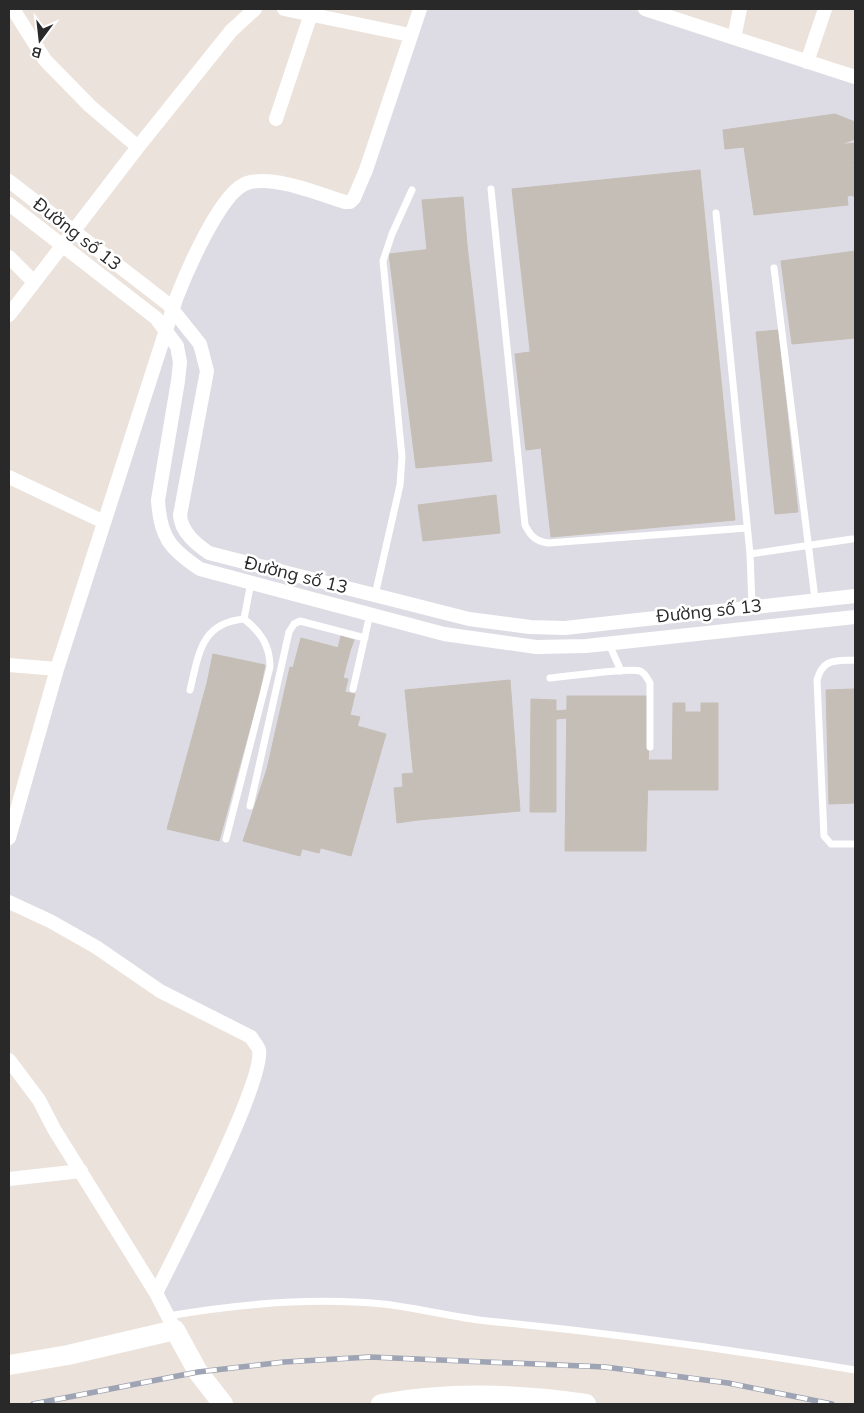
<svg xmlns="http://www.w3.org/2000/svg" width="864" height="1413" font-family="Mulish,sans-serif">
<rect width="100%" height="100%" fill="#ebe2db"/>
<path fill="#dddce4" d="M425,9H630L855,82V1367L643,1337L327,1298L171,1313L162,1292L264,1048L9,898V854L62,669L180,299L226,210L248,187L270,186L347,207Z"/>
<path fill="#c4beb7" stroke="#c6beb5" d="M835,114L855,122V139L844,143L852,195L847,196L848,205L754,215L744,147L725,149L723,130Z
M855,143V164L848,165L845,144Z
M855,165V196H852L848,166Z
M700,170L735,520L551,537L512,189Z
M463,197L467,245L427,250L422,200Z
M467,245L492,461L416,468L389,254Z
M855,251V338L792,344L781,261Z
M778,330L798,512L775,514L756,332Z
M530,352L541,448L526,450L515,354Z
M496,495L500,533L423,541L418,505Z
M341,636L354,640L350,651L338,648Z
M301,638L350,651L343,678L293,668Z
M213,654L265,665L259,695L207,683Z
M290,667L348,679L325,774L300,856L243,841L267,769Z
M510,680L520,811L418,820L405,690Z
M207,683L259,695L219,841L167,829Z
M855,689V803L829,804L826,690Z
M345,692L355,694L350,715L360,717L319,853L303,849L325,774Z
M567,696H650L646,851H565Z
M531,699L556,700V812H530Z
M673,703H685V712H701V703H718V790H672Z
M567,710V718L556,719V711Z
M357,726L386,734L351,856L321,848Z
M648,760H673L672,790H647Z
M413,773L418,820L397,823L394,788L403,787L402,774Z"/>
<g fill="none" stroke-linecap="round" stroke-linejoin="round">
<path stroke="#fff" stroke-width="7" d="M491,189L525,525C531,537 536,541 548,543L747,528
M716,213L750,554L752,606
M774,268L815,599
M750,554L852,539
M375,595L400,485L402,457L383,261L392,234L412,190
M244,619L251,582
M609,644L621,671
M855,660C835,661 823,658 817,680L824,836L831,844H855
M550,678C566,677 628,667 640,671C645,673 647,678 650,683V747
M353,689L370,614
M190,690C199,653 201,623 244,619C261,632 270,646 270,667L226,839
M250,806L289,632L294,624L300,621L365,638
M168,1316C238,1304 311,1297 383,1304C418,1308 452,1317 487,1321C610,1333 734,1350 855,1370"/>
<path stroke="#fff" stroke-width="14" d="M13,9L45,60L90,106L138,147
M284,9L410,35
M645,9L855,77
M734,38L740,9
M807,62L825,9
M276,119L311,14
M9,181L168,304L200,344L207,371L180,515C181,532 196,544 209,553L469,619L530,627L565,628L855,596
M9,204L156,318L177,346L180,362L178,381L158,500C160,537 170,549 200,569L444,634L536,647L586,646L855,617
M9,257L34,282
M9,315L138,147L231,31L255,9
M9,477L104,522
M9,665L57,669
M9,838L57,669L176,299C186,273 221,191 247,183C274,175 319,194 345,202H350L354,198L366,170L420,9
M9,902L50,921L96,947L160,991L251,1037C253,1041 258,1046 259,1050C265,1081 175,1255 156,1293
M9,1060L39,1100L54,1129L156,1293L175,1330
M9,1179L81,1171"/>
<path stroke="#fff" stroke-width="20" d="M9,1365L68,1355L175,1330L198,1372L223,1404
M381,1404C447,1392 519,1394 586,1404"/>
<g stroke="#9ea4b3" stroke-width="5.5">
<path id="rail" d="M33,1404L198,1372L284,1362L370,1357L605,1367L728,1383L832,1404"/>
</g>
<use href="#rail" stroke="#fff" stroke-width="4" stroke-dasharray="11" stroke-linecap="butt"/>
</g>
<g text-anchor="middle" stroke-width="5" stroke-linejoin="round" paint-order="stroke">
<g font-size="18" fill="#292929" stroke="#fff">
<text transform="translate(77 234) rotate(38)" y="6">Đường số 13</text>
<text transform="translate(296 575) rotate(14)" y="6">Đường số 13</text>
<text transform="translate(709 611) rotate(-6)" y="6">Đường số 13</text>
</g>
</g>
<rect width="864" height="1413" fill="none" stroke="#292929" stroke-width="20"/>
<g transform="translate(40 40) rotate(195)" stroke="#ffffff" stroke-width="4" paint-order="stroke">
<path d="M0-4L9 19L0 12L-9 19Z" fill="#292929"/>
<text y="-8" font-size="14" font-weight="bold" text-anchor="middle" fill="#292929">B</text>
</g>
</svg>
